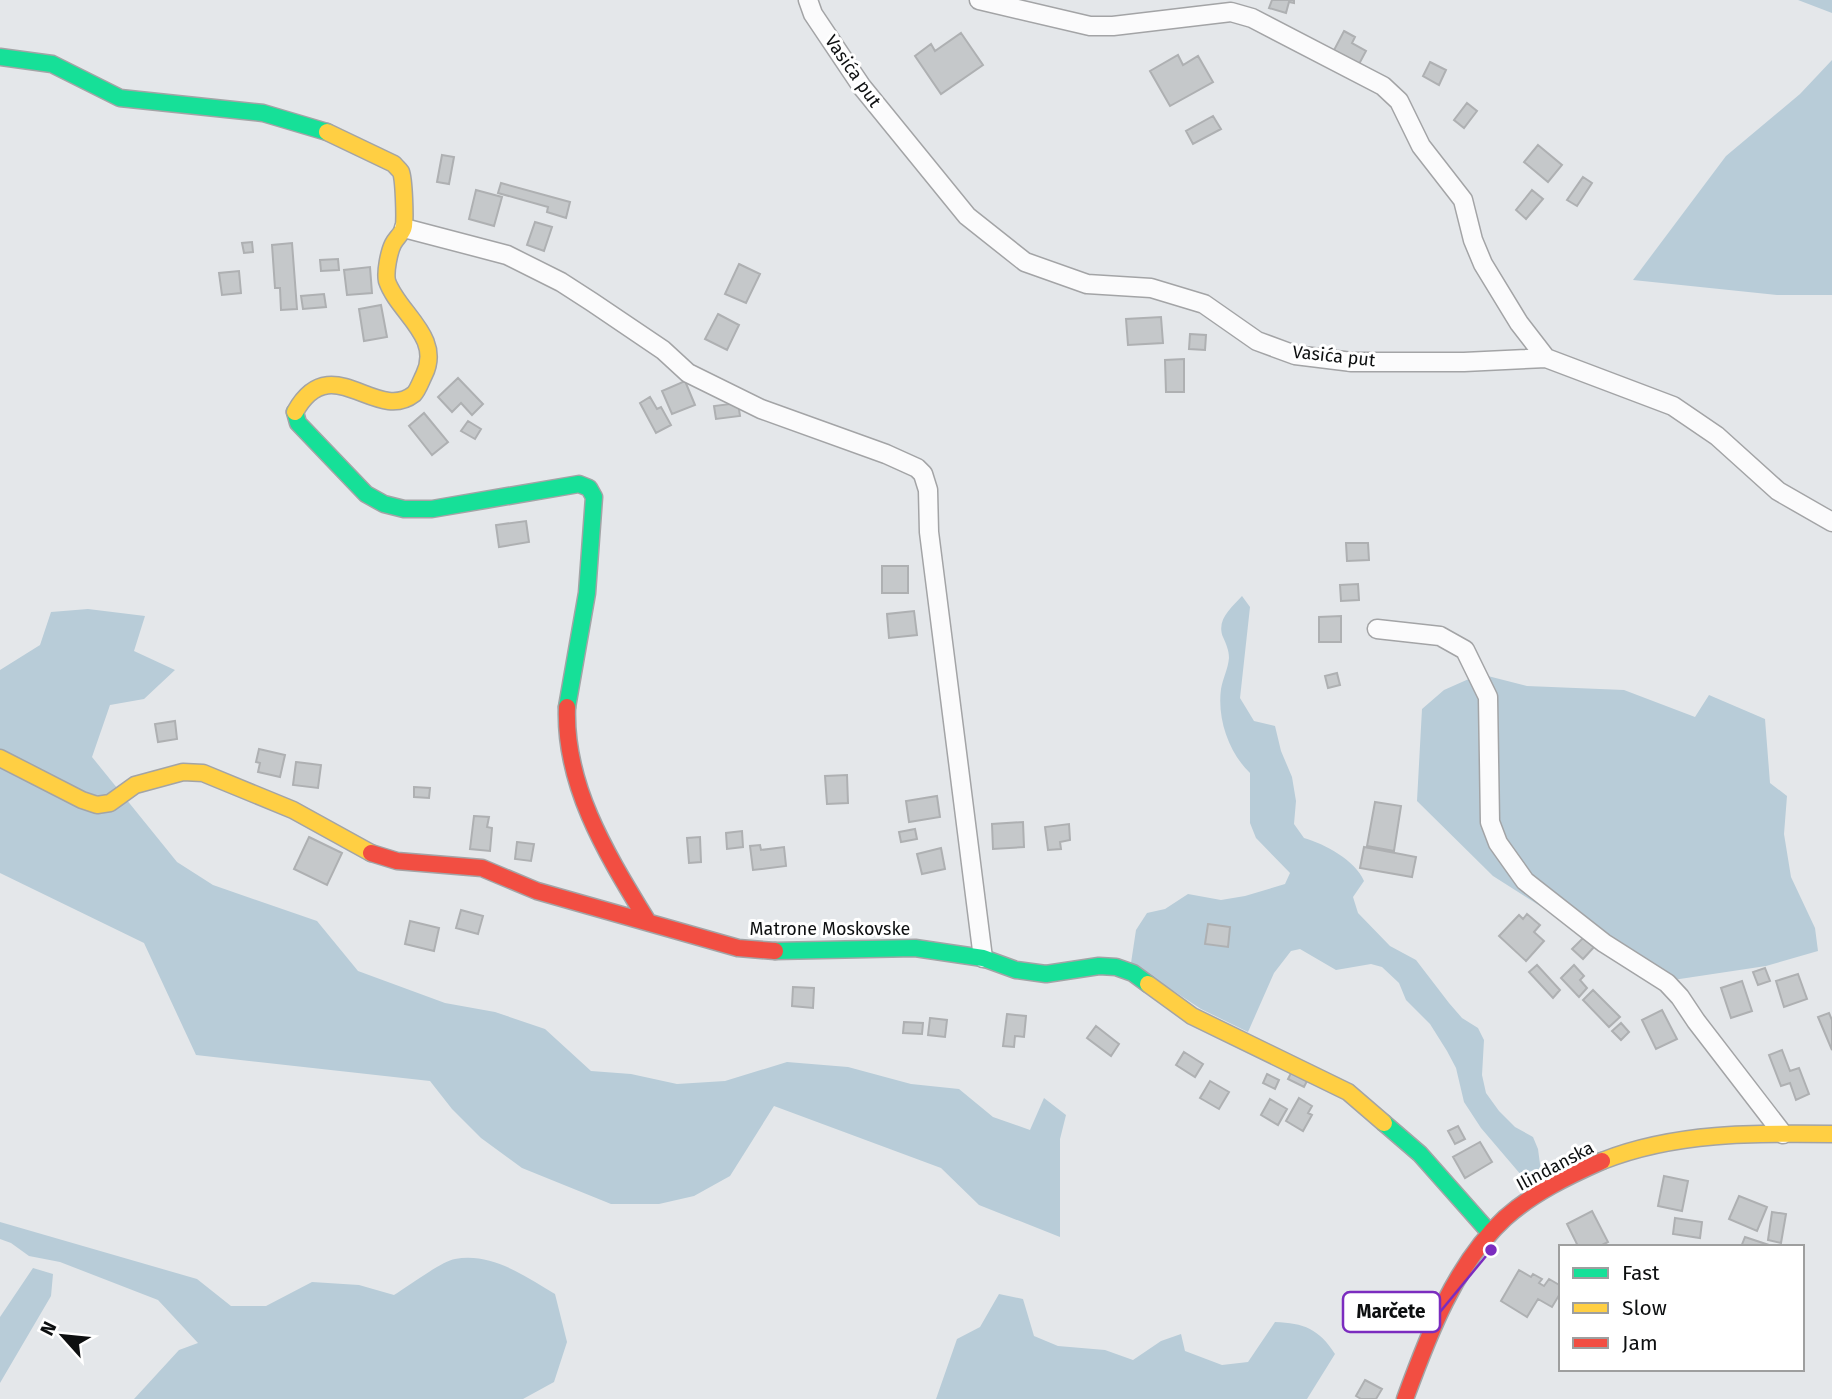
<svg xmlns="http://www.w3.org/2000/svg" width="1832" height="1399" font-family="'Fira Sans',sans-serif">
<rect width="100%" height="100%" fill="#e4e7ea"/>
<path fill="#b8ccd8" d="M1798,0H1832V13Z
M1832,60V295H1777L1633,280L1726,156L1800,94Z
M1242,596L1250,607L1240,698L1254,721L1275,726L1281,751L1292,777L1296,801L1294,824L1304,838C1325,844 1355,860 1364,881L1353,897L1358,913L1390,946L1416,960L1449,1003L1462,1018L1478,1028L1484,1040L1482,1075L1486,1093L1499,1111L1515,1127L1533,1137L1538,1149L1542,1179L1533,1189L1481,1128L1464,1102L1456,1068L1447,1051L1430,1024L1406,1000L1399,983L1382,967L1371,964L1336,970L1300,949L1291,951L1274,973L1248,1032L1201,1009L1131,963L1136,930L1147,913L1165,909L1188,894L1221,900L1245,896L1285,884L1290,873L1256,838L1250,823V773C1229,753 1217,719 1221,689C1223,678 1228,669 1229,658C1229,650 1226,644 1223,637C1216,620 1231,608 1242,596Z
M88,609L145,616L134,651L175,670L144,699L110,705L92,757L177,862L213,885L317,921L358,971L445,1003L495,1012L545,1029L591,1071L631,1074L677,1084L725,1081L787,1062L848,1067L911,1084L959,1089L993,1117L1030,1130L1044,1098L1066,1115L1060,1139V1237L979,1205L941,1168L774,1106L730,1176L694,1196L659,1204H611L522,1168L481,1138L452,1109L430,1081L196,1055L144,943L0,873V670L40,645L51,612Z
M1480,674L1527,686L1624,690L1695,717L1709,695L1765,719L1770,783L1787,796L1784,834L1791,877L1815,928L1818,951L1766,966L1673,980L1578,930L1493,876L1417,801L1422,709L1444,690Z
M0,1222L197,1279L231,1306H266L312,1282L359,1285L394,1295C407,1287 442,1261 455,1259C491,1252 525,1276 555,1294L567,1342L554,1382L523,1399H134L179,1350L198,1343L158,1300L60,1262L29,1256L11,1243L0,1239Z
M33,1268L53,1274L51,1296L0,1383V1317Z
M999,1294L1023,1299L1034,1336L1058,1346L1105,1350L1133,1360L1161,1341L1181,1334L1185,1351L1222,1365L1248,1362L1275,1322C1304,1323 1319,1329 1335,1354L1307,1399H936L957,1339L980,1327Z"/>
<path fill="#c5c8ca" stroke="#aeb0b2" stroke-width="2" d="M1272,0H1294V3L1289,2L1286,13L1269,8Z
M1344,31L1355,37L1352,43L1366,51L1358,66L1333,52Z
M961,33L983,65L941,94L915,56L931,44L935,51Z
M1178,55L1183,65L1198,56L1213,82L1170,106L1150,71Z
M1430,62L1446,70L1439,85L1423,76Z
M1467,103L1477,111L1464,128L1454,120Z
M1213,116L1221,129L1193,144L1186,131Z
M1538,145L1562,165L1548,182L1524,162Z
M442,155L454,157L449,184L437,182Z
M1583,177L1592,183L1577,206L1567,200Z
M501,183L570,202L566,218L547,212L548,207L498,193Z
M476,190L502,197L494,226L469,219Z
M1532,190L1543,199L1526,219L1516,210Z
M535,222L552,227L544,251L527,245Z
M252,242L253,252L244,253L242,243Z
M292,243L297,309L281,310L280,288H275L272,245Z
M338,259L339,270L321,271L320,260Z
M739,264L760,274L746,303L725,294Z
M370,267L372,293L347,295L344,270Z
M239,271L241,293L222,295L219,273Z
M324,294L326,307L303,309L301,296Z
M381,305L387,337L364,341L359,309Z
M718,314L739,325L727,350L705,339Z
M1161,317L1163,343L1128,345L1126,319Z
M1190,334L1206,335L1205,350L1189,349Z
M1184,359V392H1166L1165,360Z
M458,378L483,404L472,415L461,403L452,412L438,397Z
M685,381L695,405L672,414L662,391Z
M650,397L657,409L661,407L671,425L656,433L640,403Z
M738,403L740,416L716,419L714,406Z
M424,413L448,442L432,455L409,426Z
M468,421L481,429L475,439L461,431Z
M526,521L529,542L499,547L496,525Z
M1346,543H1368L1369,560L1347,561Z
M882,566H908V593H882Z
M1358,584L1359,600L1341,601L1340,585Z
M914,611L917,635L889,638L887,614Z
M1341,616V642H1319V617Z
M1337,673L1340,685L1328,688L1325,676Z
M175,721L177,739L158,742L155,724Z
M259,749L285,755L280,777L258,772L260,763L256,762Z
M296,762L321,765L318,788L293,785Z
M847,775L848,803L827,804L825,776Z
M414,787L430,788L429,798L414,797Z
M937,796L940,817L909,822L906,801Z
M1375,802L1401,806L1394,851L1367,846Z
M474,816L489,817L487,827L492,828L490,851L470,849Z
M1023,822L1024,847L993,849L992,824Z
M1069,824L1070,840L1060,842L1061,849L1048,850L1045,827Z
M915,829L917,839L901,842L899,832Z
M742,831L743,847L727,849L726,833Z
M309,837L342,853L327,885L294,869Z
M700,837L701,862L689,863L687,838Z
M517,842L534,844L531,861L515,859Z
M760,845L761,850L784,847L786,866L753,870L750,846Z
M1364,847L1416,857L1412,877L1360,868Z
M941,848L945,869L922,874L917,854Z
M461,910L483,916L478,934L456,928Z
M1527,914L1540,925L1534,932L1544,941L1526,961L1499,936L1519,915L1523,919Z
M410,921L439,928L434,951L405,944Z
M1208,924L1230,927L1228,947L1205,944Z
M1583,938L1594,947L1583,959L1572,949Z
M1537,965L1560,990L1553,998L1529,972Z
M1574,965L1584,976L1580,980L1587,988L1579,997L1561,978Z
M1765,968L1770,981L1758,985L1753,972Z
M1798,974L1807,999L1784,1007L1776,981Z
M1742,981L1752,1011L1731,1018L1721,988Z
M793,987L814,988L813,1008L792,1006Z
M1593,990L1620,1017L1609,1027L1583,1000Z
M1662,1010L1677,1039L1656,1049L1642,1020Z
M1829,1013L1832,1020V1050L1818,1017Z
M1007,1014L1026,1016L1024,1037L1015,1036L1014,1047L1003,1046Z
M930,1018L947,1020L945,1037L928,1035Z
M904,1022L923,1023L922,1034L903,1033Z
M1621,1023L1629,1032L1621,1040L1612,1031Z
M1096,1026L1119,1044L1111,1056L1087,1038Z
M1782,1050L1790,1071L1799,1068L1809,1094L1796,1100L1790,1083L1781,1086L1769,1055Z
M1184,1052L1203,1064L1195,1077L1176,1065Z
M1291,1073L1307,1081L1304,1087L1288,1079Z
M1267,1074L1279,1080L1275,1089L1263,1083Z
M1210,1081L1229,1092L1219,1109L1200,1098Z
M1299,1098L1312,1106L1308,1113L1312,1115L1303,1131L1286,1121Z
M1270,1099L1287,1109L1278,1125L1261,1115Z
M1458,1126L1465,1139L1455,1144L1448,1131Z
M1480,1142L1492,1162L1465,1178L1453,1157Z
M1664,1176L1688,1181L1682,1211L1658,1206Z
M1739,1196L1767,1207L1757,1231L1729,1219Z
M1592,1211L1608,1242L1598,1247H1572L1577,1244L1567,1224Z
M1772,1212L1786,1214L1781,1243L1768,1240Z
M1675,1218L1702,1222L1700,1238L1673,1234Z
M1745,1237L1772,1246L1771,1247H1741Z
M1519,1270L1531,1277L1533,1274L1542,1279L1539,1283L1544,1286L1549,1279L1561,1286V1292L1552,1307L1538,1299L1527,1317L1501,1301Z
M1365,1380L1382,1389L1376,1399H1361L1356,1396Z"/>
<g fill="none" stroke-linecap="round" stroke-linejoin="round">
<g stroke="#a3a4a6" stroke-width="21">
<path id="street" d="M808,0L813,14L862,87L967,216L1025,262L1087,284L1151,288L1204,304L1257,341L1295,355L1352,362H1464L1546,358L1673,406L1717,436L1778,491L1832,522
M979,0L1090,26H1113L1231,12L1252,18L1383,86L1399,101L1421,146L1463,200L1473,240L1483,264L1519,323L1546,358
M404,228L507,255L561,282L592,302L663,350L688,373L761,409L886,454L917,468L923,474L928,490L929,532L983,958
M1377,629L1440,636L1465,650L1488,697L1490,822L1498,843L1525,881L1604,943L1667,983L1680,997L1696,1021L1783,1134"/>
</g>
<g stroke="#a3a4a6" stroke-width="19">
<path id="fast" d="M0,57L52,64L120,98L263,113L327,132
M295,412L298,423L366,494L384,504L404,509H432L579,484L589,488L594,497L587,593L567,707
M775,951L915,948L983,958L1016,970L1046,974L1099,966L1116,967L1133,973L1148,984
M1384,1123L1420,1154L1490,1233"/>
</g>
<g stroke="#a3a4a6" stroke-width="19">
<path id="slow" d="M295,412C331,347 376,424 414,394C418,390 421,381 424,375C443,337 398,313 387,281C385,272 389,252 393,244C396,238 403,233 404,226C405,217 404,180 401,172C399,169 396,167 394,164L327,132
M0,758L82,800L97,805L110,803L135,785L183,772L203,773L293,810L371,853
M1148,984L1192,1016L1348,1092L1384,1123
M1602,1161C1675,1132 1754,1133 1832,1134"/>
</g>
<g stroke="#a3a4a6" stroke-width="19">
<path id="jam" d="M567,707C564,787 608,856 648,922
M371,853L397,861L482,868L537,891L738,948L775,951
M1405,1399C1428,1336 1455,1264 1505,1218C1533,1193 1568,1176 1602,1161"/>
</g>
<use href="#street" stroke="#fbfbfc" stroke-width="18"/>
<use href="#fast" stroke="#16e098" stroke-width="16"/>
<use href="#slow" stroke="#ffcf43" stroke-width="16"/>
<use href="#jam" stroke="#f24e42" stroke-width="16"/>
</g>
<g text-anchor="middle" stroke-width="6" stroke-linejoin="round" paint-order="stroke">
<g font-size="18" fill="#0d0f10" stroke="#fff">
<text transform="translate(853 71) rotate(55)" y="6">Vasića put</text>
<text transform="translate(1334 356) rotate(6)" y="6">Vasića put</text>
<text x="830" y="935">Matrone Moskovske</text>
<text transform="translate(1555 1166) rotate(-28)" y="6">Ilindanska</text>
</g>
</g>
<path fill="none" stroke="#7b2cbf" stroke-width="2.5" d="M1491 1250L1440 1312"/>
<circle fill="#7b2cbf" stroke="#fff" stroke-width="2.5" cx="1491" cy="1250" r="7"/>
<rect fill="#fff" stroke="#7b2cbf" stroke-width="2.5" x="1343" y="1292" width="97" height="40" rx="7"/>
<g font-size="19" text-anchor="middle" font-weight="bold" fill="#0d0f10">
<text x="1391" y="1318">Marčete</text>
</g>
<rect x="1559" y="1245" width="245" height="126" fill="#ffffff" stroke="#9e9f9f" stroke-width="2"/>
<rect x="1573" y="1268" width="35" height="10" fill="#16e098" stroke="#9e9f9f" stroke-width="2"/>
<text x="1622" y="1280" font-size="21" fill="#0d0f10">Fast</text>
<rect x="1573" y="1303" width="35" height="10" fill="#ffcf43" stroke="#9e9f9f" stroke-width="2"/>
<text x="1622" y="1315" font-size="21" fill="#0d0f10">Slow</text>
<rect x="1573" y="1338" width="35" height="10" fill="#f24e42" stroke="#9e9f9f" stroke-width="2"/>
<text x="1622" y="1350" font-size="21" fill="#0d0f10">Jam</text>
<g transform="translate(63 1336) rotate(297)" stroke="#ffffff" stroke-width="5" paint-order="stroke">
<path d="M0-5L12 26L0 18L-12 26Z" fill="#0d0f10"/>
<text y="-10" font-size="19" font-weight="bold" text-anchor="middle" fill="#0d0f10">N</text>
</g>
</svg>
